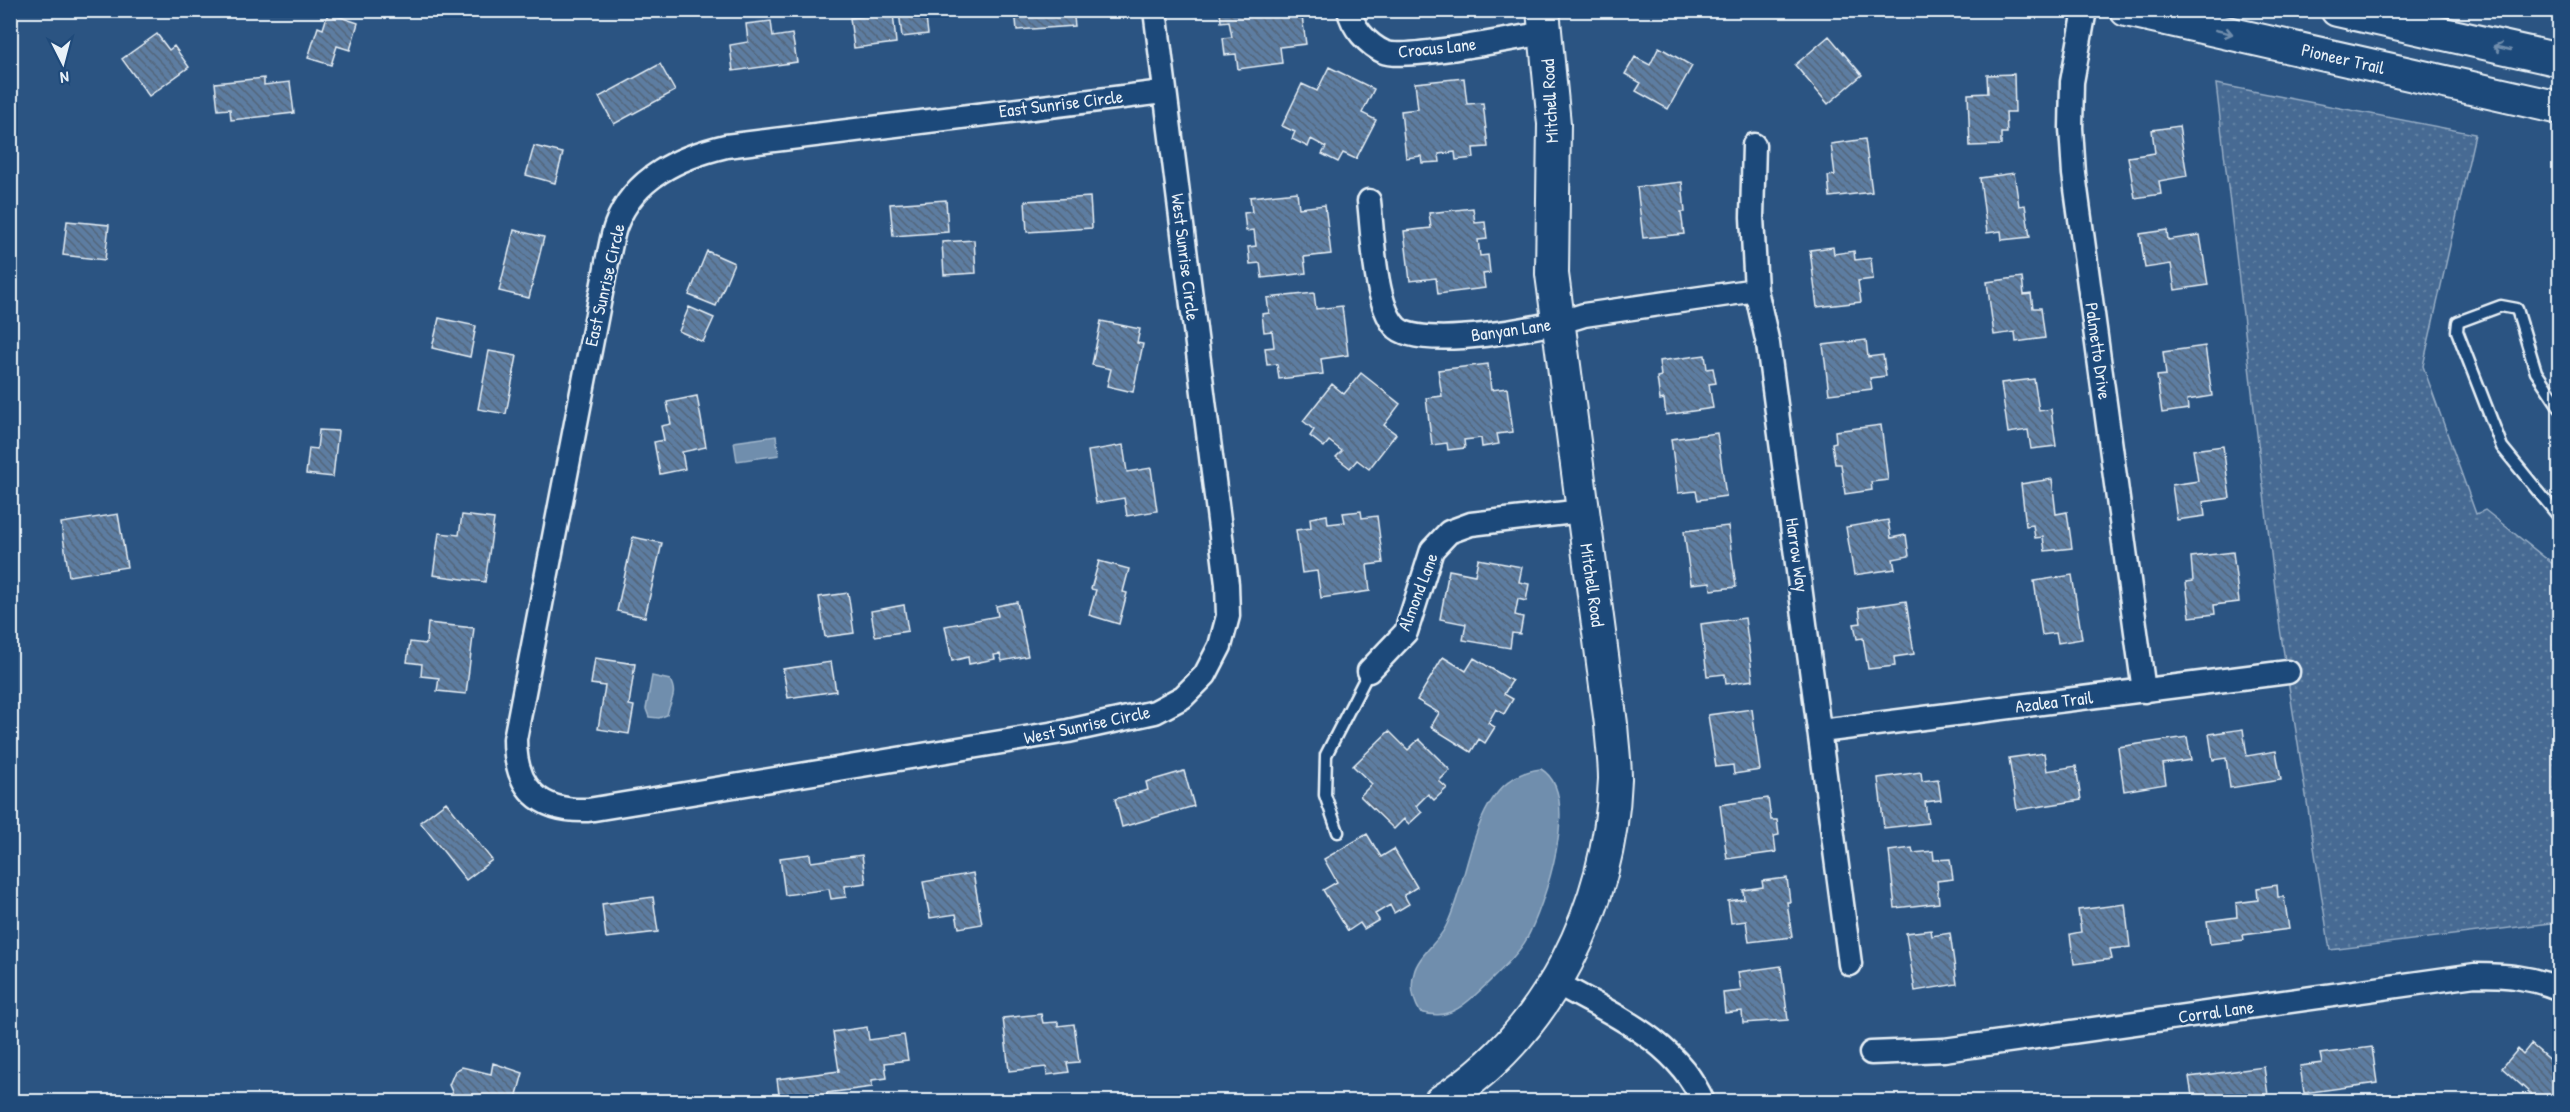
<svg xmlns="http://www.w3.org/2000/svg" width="2570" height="1112" font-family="'Patrick Hand',sans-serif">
<defs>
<pattern id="park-dots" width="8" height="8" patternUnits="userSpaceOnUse" patternTransform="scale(1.5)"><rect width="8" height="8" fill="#476b93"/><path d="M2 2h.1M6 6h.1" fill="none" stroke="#6281a3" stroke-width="1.8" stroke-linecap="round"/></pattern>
<pattern id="building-back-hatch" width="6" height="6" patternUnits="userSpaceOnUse" patternTransform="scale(1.5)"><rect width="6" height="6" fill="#5d7da1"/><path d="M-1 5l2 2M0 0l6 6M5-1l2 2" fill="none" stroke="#53657a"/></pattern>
</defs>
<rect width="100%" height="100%" fill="#2b5482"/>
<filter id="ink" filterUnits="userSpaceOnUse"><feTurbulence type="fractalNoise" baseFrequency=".0167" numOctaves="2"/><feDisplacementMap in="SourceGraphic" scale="12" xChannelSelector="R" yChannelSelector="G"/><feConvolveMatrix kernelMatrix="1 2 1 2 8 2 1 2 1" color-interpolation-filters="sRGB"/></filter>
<g filter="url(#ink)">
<path fill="url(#park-dots)" stroke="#98aec6" stroke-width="1.5" d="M2216,84L2475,134L2423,366L2476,514L2485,510L2559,569V922L2330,950L2279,622Z"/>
<path fill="#708ead" stroke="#a0b6cb" stroke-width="1.5" d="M776,436L779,455L737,461L734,442Z
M652,676L670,680C678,695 670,700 667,715L659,718L649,717L646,709Z
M1541,769C1583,794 1544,906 1526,940C1518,955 1470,1003 1455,1010C1443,1016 1433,1016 1420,1012C1413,1000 1410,987 1414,973C1418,956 1437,943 1445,928C1472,878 1470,776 1541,769Z"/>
<path fill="url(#building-back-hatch)" stroke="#e8f1f8" stroke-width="1.5" d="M925,10L928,34L902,37L899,11Z
M1015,10H1073L1075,26L1017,30Z
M1220,10H1301L1306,44L1280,47L1282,63L1238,69L1236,54L1225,55L1223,38L1232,37L1229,21L1221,22Z
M328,13L358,23L350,50L337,46L331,65L308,58L318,27L323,29Z
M893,13L896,43L854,48L850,18Z
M771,21L773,37L792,34L797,62L733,71L730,45L748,42L746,24Z
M157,34L169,50L174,46L189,67L149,96L122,59Z
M1829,36L1862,75L1828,104L1795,65Z
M1659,47L1692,66L1668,109L1636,91L1641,83L1625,74L1635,57L1650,65Z
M660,64L675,91L614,124L599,97Z
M1329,67L1374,89L1362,113L1376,120L1356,159L1343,153L1338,162L1322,154L1326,147L1311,139L1308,147L1292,139L1295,132L1282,126L1302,84L1317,91Z
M2014,74L2015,112H2006L2007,133H2001V145L1970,146L1968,94L1988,93L1987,75Z
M264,78V85L290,82L294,113L231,120L230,109L218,110L215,83Z
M1464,78L1467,104L1483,103L1488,147L1473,148L1474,158L1456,160L1455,152L1439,154L1440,162L1422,163L1421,156L1406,158L1401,111L1418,109L1415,83Z
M2179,126L2187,176L2159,181L2161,194L2135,198L2128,157L2155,153L2152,130Z
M1865,139L1872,192L1830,197L1828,176L1835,175L1831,144Z
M534,146L563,153L555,183L526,175Z
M2014,173L2019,206L2025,205L2030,237L2002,240L2001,231L1987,233L1980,178Z
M1682,182L1685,212H1681L1684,234L1643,238L1637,187Z
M1297,192L1299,208L1325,205L1331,254L1304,257L1306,273L1262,278L1260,263L1250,264L1248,247L1256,246L1254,230L1246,231L1244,213L1252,212L1250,197Z
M1090,197L1092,228L1027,232L1025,201Z
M946,200L948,232L893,236L890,204Z
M1473,208L1475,223L1485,222L1487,239L1478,240L1480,256L1488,255L1490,273L1483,274L1485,288L1438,294L1436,278L1410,281L1404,231L1431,228L1429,213Z
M67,221L109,225L105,260L63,255Z
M514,230L544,237L529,298L499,291Z
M2167,230L2168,240L2200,235L2208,285L2175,290L2171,264L2145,268L2140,234Z
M974,240L976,273L944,275L942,242Z
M1833,247L1834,254L1854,251L1855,260L1871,258L1873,279L1858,281L1861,302L1817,307L1810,250Z
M707,251L734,263L716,306L689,295Z
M2022,277L2024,295L2031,294L2033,308H2041L2045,338L2016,342L2015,332L1994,335L1987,282Z
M1314,293L1316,309L1342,306L1348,355L1321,359L1323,374L1279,379L1277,364L1267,365L1265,348L1274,347L1272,331L1264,332L1262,314L1269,313L1267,298Z
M689,307L714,318L703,342L679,331Z
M439,318L476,326L470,357L432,348Z
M1101,321L1140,329L1137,343L1143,344L1133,392L1107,386L1111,369L1092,365Z
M1866,340L1868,357L1883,355L1886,376L1870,378L1872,389L1829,394L1823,345Z
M2205,346L2212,396L2187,400L2188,409L2162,413L2157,376L2166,375L2163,352Z
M489,351L517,356L506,414L478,409Z
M1705,355L1707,369L1713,368L1716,383L1709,384L1713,408L1666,415L1664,399L1660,400L1657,377L1661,376L1659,361Z
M1488,364L1491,390L1507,388L1513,432L1497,434L1499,444L1482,447L1481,438L1464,440L1465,448L1448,450L1447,443L1432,445L1426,398L1442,396L1438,370Z
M1361,373L1400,404L1384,425L1396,434L1369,469L1357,460L1350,468L1336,457L1342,451L1329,441L1324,447L1310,436L1314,430L1303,421L1332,384L1344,394Z
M2034,379L2039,411L2051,409L2056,446L2031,449L2028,430L2008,433L2001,383Z
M697,396L706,447L682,452L685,469L660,474L654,442L664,440L661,426L671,424L667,402Z
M1881,425L1888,480L1871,482L1872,490L1845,494L1841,464H1835L1832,443L1836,442L1835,431Z
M319,430L338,431L333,477L306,474L309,448L317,449Z
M1717,433L1726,496L1698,500L1696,491L1678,493L1671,439Z
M1123,445L1127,472L1151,468L1157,511L1127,516L1124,498L1096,503L1088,451Z
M2223,446L2230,498L2203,502L2205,516L2177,520L2172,485L2198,481L2193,450Z
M2052,479L2056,514L2067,512L2072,548L2045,551L2043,537L2035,538L2033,525L2026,526L2021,484Z
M1361,511L1362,518L1377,516L1383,563L1367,565L1370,591L1321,598L1317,571L1302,573L1296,530L1311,528L1310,518L1327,515L1328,524L1345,522L1343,513Z
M118,514L127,567L69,576L61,523Z
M462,515L494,519L485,582L433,575L439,533L459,535Z
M1888,520L1891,538L1906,535L1909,556L1893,559L1895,569L1854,575L1846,527Z
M1728,526L1736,587L1711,590L1710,582L1691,584L1684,531Z
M633,537L662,543L645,617L617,611Z
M2233,552L2239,602L2214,605L2215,614L2190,617L2186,582L2193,581L2191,557Z
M1478,559L1522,567L1519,582L1529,584L1526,601L1518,599L1515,615L1523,617L1520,634L1512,633L1510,648L1463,640L1466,624L1440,619L1449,570L1475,575Z
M1099,561L1129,569L1123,592L1127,593L1119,624L1089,615L1096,590L1091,589Z
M2072,575L2082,639L2058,643L2056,633L2042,635L2034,581Z
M848,593L854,633L825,637L819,597Z
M1906,601L1914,654L1894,657L1895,666L1868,669L1863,638L1857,639L1854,624L1861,623L1859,608Z
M1017,602L1028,656L1002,661L1000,654L994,655L995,659L969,664L968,657L952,661L945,626L998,616L996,606Z
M904,605L908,631L875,636L871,611Z
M1745,618L1753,680L1726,684L1725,674L1707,676L1701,624Z
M428,623L474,628L466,694L437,691L439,678L421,676L422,664L407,662L410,642L426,644Z
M1443,657L1466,671L1474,658L1512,681L1504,694L1513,699L1504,714L1496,709L1488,723L1495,727L1485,743L1479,739L1471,752L1431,727L1439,713L1417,700Z
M595,658L635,664L629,705L634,706L629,734L598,729L605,686L591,684Z
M831,662L836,691L788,698L783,669Z
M1752,709L1760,770L1734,774L1733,765L1716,767L1708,715Z
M2243,729L2247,756L2276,751L2281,780L2230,788L2226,758L2213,760L2209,734Z
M1389,731L1408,750L1419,739L1450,770L1439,781L1447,788L1434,800L1428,794L1416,806L1422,812L1409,824L1404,819L1394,829L1360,796L1372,784L1353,766Z
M2187,737L2191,760L2163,764L2166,784L2124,791L2118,747Z
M2044,753L2047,771L2076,766L2081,800L2017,810L2009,758Z
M1184,771L1194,806L1122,827L1115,799L1148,790L1146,782Z
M1921,772L1922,781L1938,779L1941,800L1925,802L1928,823L1884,828L1878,778Z
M1768,798L1771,820H1777L1779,835L1774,836L1776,852L1727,859L1720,805Z
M446,802L492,860L466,880L420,822Z
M1367,834L1381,857L1394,849L1417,887L1404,895L1409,904L1394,913L1390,905L1375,914L1379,920L1364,929L1360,923L1348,931L1323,890L1337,882L1324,859Z
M1912,848L1913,853L1933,851L1934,860L1950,859L1953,879L1937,881L1939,903L1895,908L1889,851Z
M810,854L811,862L862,855L866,883L845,886L846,897L831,899L829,889L785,895L780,858Z
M973,873L982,924L959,928L956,914L930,918L923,882Z
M1787,878L1790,902H1787L1792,937L1749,942L1746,921L1731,923L1728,901L1744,899L1743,890L1763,887L1762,881Z
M2277,885L2278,897H2284L2289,929L2243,935L2244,940L2210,944L2207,921L2237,917L2236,903L2258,900L2257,888Z
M653,897L658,932L606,938L602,904Z
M2125,904L2130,947L2110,949L2112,959L2074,964L2070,934L2081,932L2078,910Z
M1931,930L1932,936L1950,933L1957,984L1915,991L1906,933Z
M1781,966L1788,1020L1743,1023L1742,1011L1725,1013L1723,993L1741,991L1738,972Z
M1041,1014L1043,1023L1058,1022V1026L1074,1024L1079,1062L1067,1063L1069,1072L1047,1075L1046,1067L1009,1071L1003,1018Z
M867,1027L869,1040L904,1035L908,1060L885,1063L887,1078L872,1080V1087L827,1093V1098L780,1102L777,1079L839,1071L833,1032Z
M2531,1044L2560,1069V1087L2547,1102H2540L2502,1068L2518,1049L2523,1054Z
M2372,1047L2377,1083L2304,1093L2300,1066L2322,1063L2320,1054Z
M493,1063L523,1073L515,1102H451L454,1096L449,1085L455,1071L462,1067L491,1074Z
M2264,1067L2269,1102H2193L2189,1077Z
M2103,1094L2104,1101L2145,1094L2146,1102H2073V1099Z"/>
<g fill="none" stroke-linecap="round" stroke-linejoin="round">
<g stroke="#e8f1f8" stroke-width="15">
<path id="service" d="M2560,408L2536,372L2517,309L2501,306L2458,322L2457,331L2502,447L2560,518
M1338,832L1325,795L1326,755L1369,671"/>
</g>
<g stroke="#e8f1f8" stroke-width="27">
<path id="minor" d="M1155,10L1227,584L1228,616L1220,646L1205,675L1183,697L1155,712L1068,731L588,810C539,812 515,788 515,739L608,257C611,246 612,235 616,225C634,177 680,157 726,146L1163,92
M1349,10C1352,27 1368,45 1384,52C1403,61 1518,37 1546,33
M2085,10L2072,82L2071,128L2074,174L2144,691
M1754,145L1752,217L1756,290L1768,344L1850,964
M1369,201C1373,234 1374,302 1395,326C1417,353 1552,326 1584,315L1756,290
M1369,671L1406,632L1432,550L1449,532L1471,524L1582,511
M1821,731L2288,672
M1555,982C1609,1013 1677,1040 1703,1102
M1871,1053L1944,1050L2475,975C2506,975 2531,977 2560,989"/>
</g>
<g stroke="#e8f1f8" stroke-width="36">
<path id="secondary" d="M2126,10L2560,108
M2337,10L2560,60
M1440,1102C1549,1034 1610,905 1615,779C1615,761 1612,742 1611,724L1552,274L1554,124L1543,10"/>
</g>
<use href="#service" stroke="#1f4a7a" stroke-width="10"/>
<use href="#minor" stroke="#1f4a7a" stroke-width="22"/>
<use href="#secondary" stroke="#1f4a7a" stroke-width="32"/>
</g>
<defs><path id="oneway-shaft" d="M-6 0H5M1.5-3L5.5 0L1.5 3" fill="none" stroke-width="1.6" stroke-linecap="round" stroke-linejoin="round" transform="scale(1.5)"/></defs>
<g stroke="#6f8dac">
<use href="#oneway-shaft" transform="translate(2224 32) rotate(13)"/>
<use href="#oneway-shaft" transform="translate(2502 48) rotate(-167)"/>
</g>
</g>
<g text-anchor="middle" stroke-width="5" stroke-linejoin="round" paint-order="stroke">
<g font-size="18" fill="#e8f1f8" stroke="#1f4a7a">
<text transform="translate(1437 48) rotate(-6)" y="6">Crocus Lane</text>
<text transform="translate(2343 59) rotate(13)" y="6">Pioneer Trail</text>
<text transform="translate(1550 101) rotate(-93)" y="6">Mitchell Road</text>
<text transform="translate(1061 104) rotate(-7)" y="6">East Sunrise Circle</text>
<text transform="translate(1185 257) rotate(83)" y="6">West Sunrise Circle</text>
<text transform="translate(605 285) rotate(-77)" y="6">East Sunrise Circle</text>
<text transform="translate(1511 330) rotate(-8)" y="6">Banyan Lane</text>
<text transform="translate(2098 351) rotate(82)" y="6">Palmetto Drive</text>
<text transform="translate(1797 555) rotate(82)" y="6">Harrow Way</text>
<text transform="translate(1592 585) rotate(82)" y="6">Mitchell Road</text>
<text transform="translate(1418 592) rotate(-69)" y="6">Almond Lane</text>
<text transform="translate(2054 702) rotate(-7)" y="6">Azalea Trail</text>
<text transform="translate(1087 725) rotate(-12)" y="6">West Sunrise Circle</text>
<text transform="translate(2216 1012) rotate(-8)" y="6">Corral Lane</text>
</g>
</g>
<rect width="2570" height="1112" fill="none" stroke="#1f4a7a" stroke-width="36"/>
<rect x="18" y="18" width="2534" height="1076" fill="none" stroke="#e8f1f8" stroke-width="2" filter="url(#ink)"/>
<g transform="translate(63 63) rotate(174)" stroke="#1f4a7a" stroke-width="4.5" paint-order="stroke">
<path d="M0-4.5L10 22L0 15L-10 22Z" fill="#e8f1f8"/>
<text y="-9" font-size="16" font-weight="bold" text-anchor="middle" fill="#e8f1f8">N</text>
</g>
</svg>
